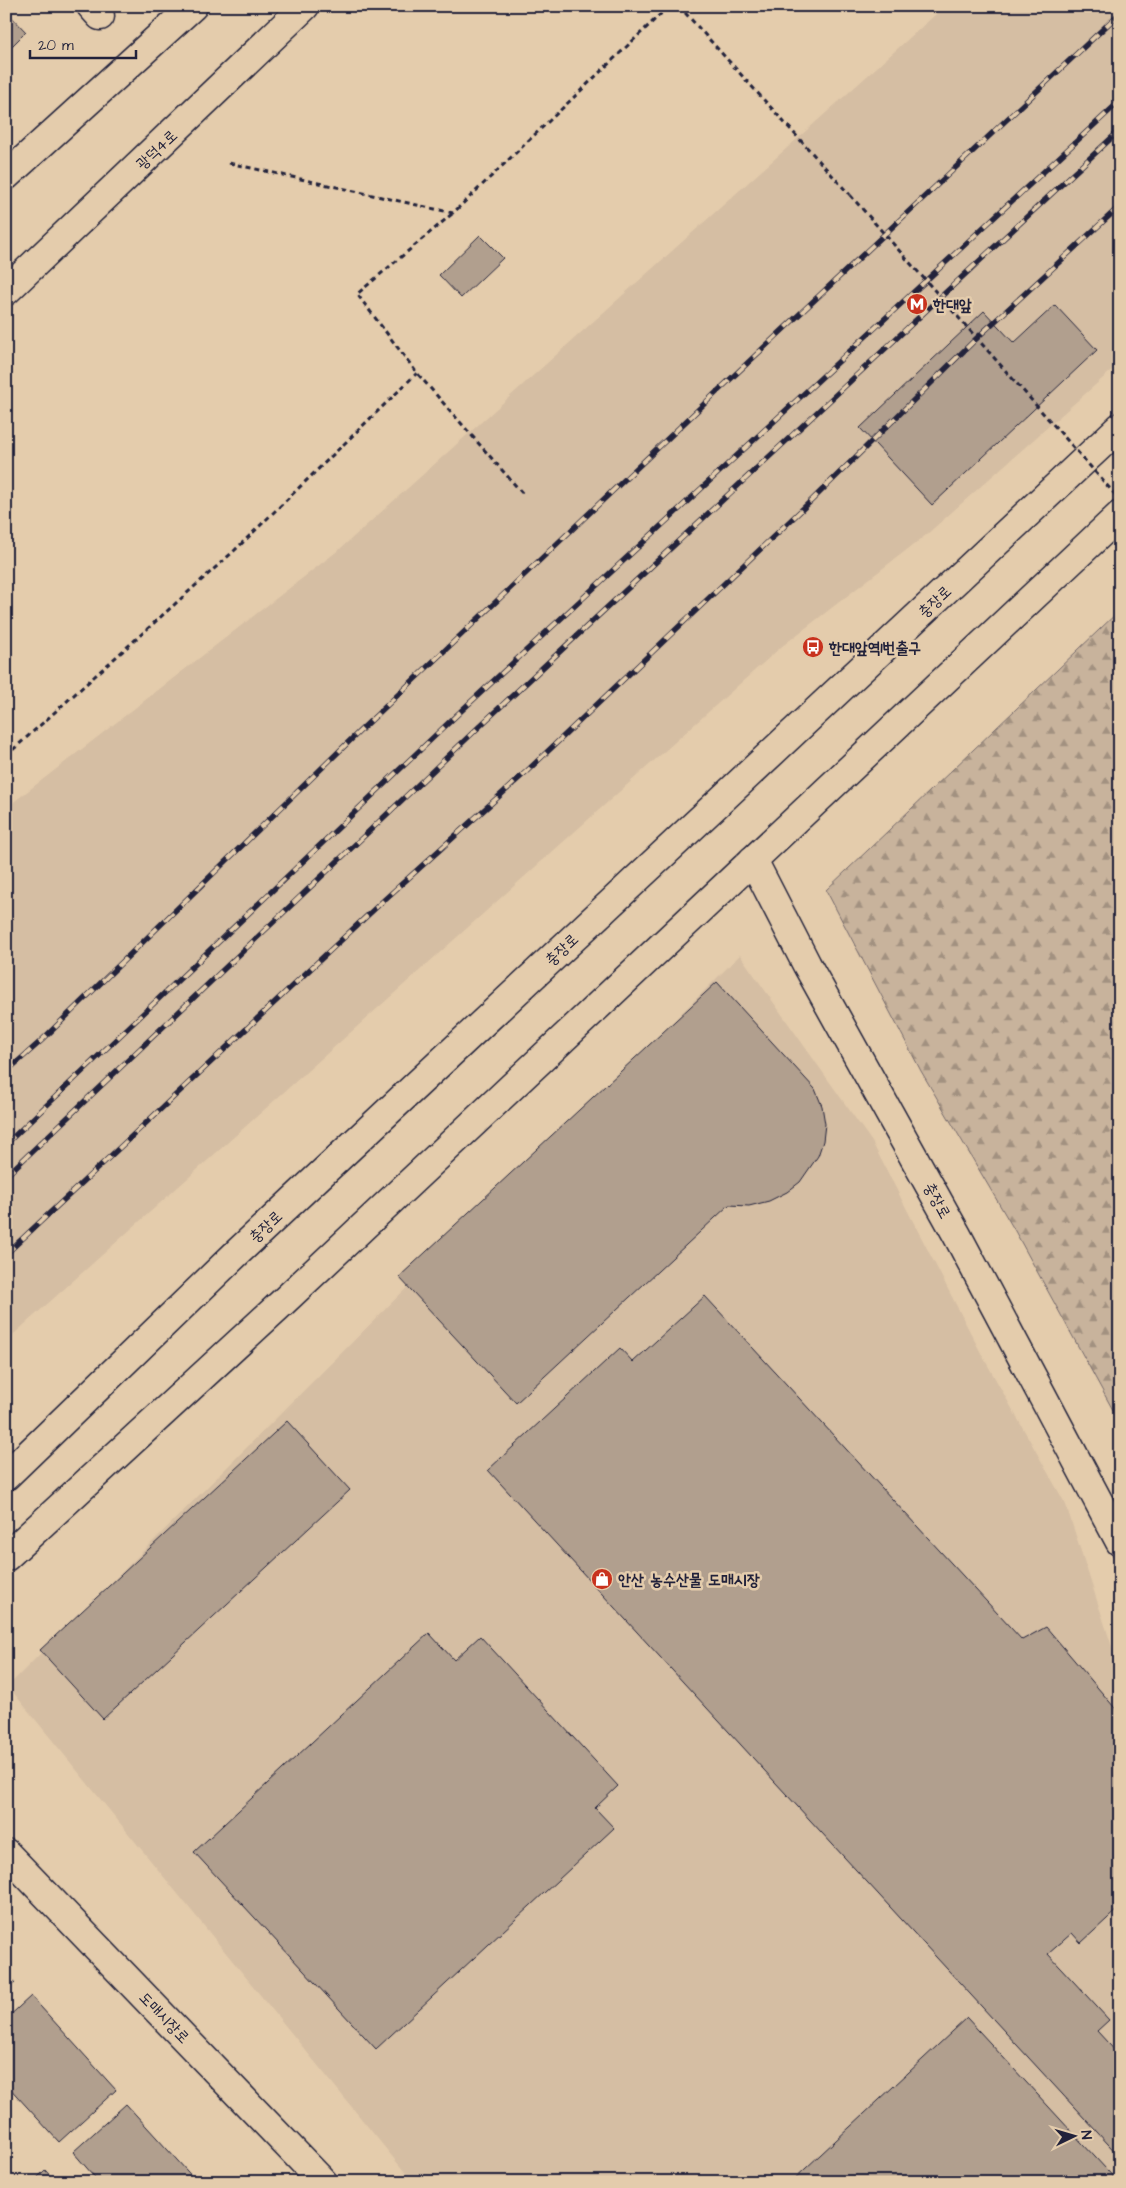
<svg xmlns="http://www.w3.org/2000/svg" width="1126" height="2188" font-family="'Architects Daughter','Poor Story',sans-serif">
<defs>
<pattern id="forest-firs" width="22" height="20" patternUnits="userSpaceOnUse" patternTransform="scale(1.25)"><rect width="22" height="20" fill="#c8b39c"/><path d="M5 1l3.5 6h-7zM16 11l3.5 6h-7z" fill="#a29180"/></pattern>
</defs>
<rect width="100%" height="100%" fill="#e4ccac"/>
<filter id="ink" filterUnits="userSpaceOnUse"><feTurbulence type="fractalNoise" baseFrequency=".02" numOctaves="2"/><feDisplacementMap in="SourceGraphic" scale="10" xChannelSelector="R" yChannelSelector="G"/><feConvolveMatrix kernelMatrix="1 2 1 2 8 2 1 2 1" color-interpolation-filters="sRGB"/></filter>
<g filter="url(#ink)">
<path fill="#d5bea3" d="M945,6H1120V363L926,535L781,647L6,1341V808L340,549Z
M740,955L872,1142L982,1355L1066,1505L1114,1653L1120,1663V2182H413L8,1686Z"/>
<path fill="url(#forest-firs)" stroke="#756a6c" d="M1120,610V1432L1113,1410L1015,1231L921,1071L826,890Z"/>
<path fill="#b19f8e" stroke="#22223b" d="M6,11L26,32L6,52Z
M480,235L503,258L461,298L439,275Z
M1055,305L1097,350L932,505L860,428L984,311L1014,343Z
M717,982L815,1089L822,1106L825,1124L823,1141L818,1156L800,1182L787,1192L769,1201L749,1206L729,1205L516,1403L399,1277Z
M705,1296L1022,1640L1046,1627L1120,1714V1907L1081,1943L1072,1933L1048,1954L1109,2020L1097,2031L1120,2056V2157L488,1470L620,1348L633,1362Z
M287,1421L350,1490L103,1719L40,1650Z
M429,1633L454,1660L480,1636L618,1786L595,1808L614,1828L376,2049L194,1852Z
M6,1973L15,1983L6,1990Z
M31,1996L116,2090L59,2142L6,2084V2019Z
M967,2018L1118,2182H791Z
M126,2104L197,2182H99L73,2152Z
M45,2170L56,2182H33Z"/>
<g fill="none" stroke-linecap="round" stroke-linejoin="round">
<g stroke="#22223b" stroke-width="31">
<path id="pedestrian" d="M91,6L100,16"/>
</g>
<g stroke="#22223b" stroke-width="31">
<path id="minor" d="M753,860L807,965L957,1235L1120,1542"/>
</g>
<g stroke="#22223b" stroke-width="31">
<path id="tertiary" d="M6,1476L239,1251L1120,427
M6,1557L283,1302L1120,515
M6,1853L323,2182"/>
</g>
<g stroke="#22223b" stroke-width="31">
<path id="secondary" d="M6,176L193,6
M6,291L305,6"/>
</g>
<path stroke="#22223b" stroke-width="3" stroke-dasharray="5 4" stroke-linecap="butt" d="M679,6L850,195
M229,163L453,213L669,6
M452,214L357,294L417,373L523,494
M6,756L235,550L417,373"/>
<use href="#pedestrian" stroke="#e4ccac" stroke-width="28"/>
<use href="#minor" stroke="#e4ccac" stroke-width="28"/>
<use href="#tertiary" stroke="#e4ccac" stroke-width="28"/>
<use href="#secondary" stroke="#e4ccac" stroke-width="28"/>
<g stroke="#22223b" stroke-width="5.5">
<path id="rail" d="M6,1072L41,1041L363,728L722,387L1120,13
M6,1144L461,711L1120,101
M6,1176L482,724L1120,130
M6,1254L384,900L527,771L812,500L980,335L1120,206"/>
</g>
<use href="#rail" stroke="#e4ccac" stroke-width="4" stroke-dasharray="11" stroke-linecap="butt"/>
<path stroke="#22223b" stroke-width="3" stroke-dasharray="5 4" stroke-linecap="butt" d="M850,195L1120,500"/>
</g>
</g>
<defs>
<g id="metro-disc" transform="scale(1.125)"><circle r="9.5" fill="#c8321e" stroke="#e4ccac"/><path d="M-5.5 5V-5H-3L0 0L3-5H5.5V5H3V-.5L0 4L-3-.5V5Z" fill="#fff"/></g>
<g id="bus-disc" transform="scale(1.125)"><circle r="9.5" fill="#c8321e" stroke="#e4ccac"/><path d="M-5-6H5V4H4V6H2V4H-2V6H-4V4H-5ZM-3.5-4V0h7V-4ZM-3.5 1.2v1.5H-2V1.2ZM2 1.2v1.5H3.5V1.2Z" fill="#fff"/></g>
<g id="shop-disc" transform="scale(1.125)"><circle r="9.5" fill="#c8321e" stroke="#e4ccac"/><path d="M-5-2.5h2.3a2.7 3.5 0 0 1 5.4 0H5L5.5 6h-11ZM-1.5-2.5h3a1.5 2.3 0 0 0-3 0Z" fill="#fff"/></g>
</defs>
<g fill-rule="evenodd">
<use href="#metro-disc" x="917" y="304"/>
<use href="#bus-disc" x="813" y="647"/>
<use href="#shop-disc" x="602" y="1579"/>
</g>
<g text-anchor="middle" stroke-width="5" stroke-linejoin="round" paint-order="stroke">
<g font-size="16" fill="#22223b" stroke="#e4ccac">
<text transform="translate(156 149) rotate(-43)" y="6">광덕4로</text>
<text transform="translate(934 601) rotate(-43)" y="6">충장로</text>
<text transform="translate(561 949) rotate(-43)" y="6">충장로</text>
<text transform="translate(938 1200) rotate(61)" y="6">충장로</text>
<text transform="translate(265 1226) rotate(-43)" y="6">충장로</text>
<text transform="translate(165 2017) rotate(46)" y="6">도매시장로</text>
</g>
<g font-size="16" font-weight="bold" fill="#22223b" stroke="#e4ccac" text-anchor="start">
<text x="933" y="310">한대앞</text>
<text x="829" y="653">한대앞역1번출구</text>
<text x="618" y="1585">안산 농수산물 도매시장</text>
</g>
</g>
<rect width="1126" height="2188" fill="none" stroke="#e4ccac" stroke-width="25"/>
<rect x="12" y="12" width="1101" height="2163" fill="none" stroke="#22223b" stroke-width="2" filter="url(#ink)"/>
<g transform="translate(1074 2136) rotate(85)" stroke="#e4ccac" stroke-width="4" paint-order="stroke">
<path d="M0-4L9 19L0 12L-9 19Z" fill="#22223b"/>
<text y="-8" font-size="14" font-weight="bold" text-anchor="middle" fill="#22223b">N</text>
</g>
<path d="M30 50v8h106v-8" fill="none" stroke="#22223b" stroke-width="2.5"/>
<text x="38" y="50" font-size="15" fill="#22223b" stroke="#e4ccac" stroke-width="4" paint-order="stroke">20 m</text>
</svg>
